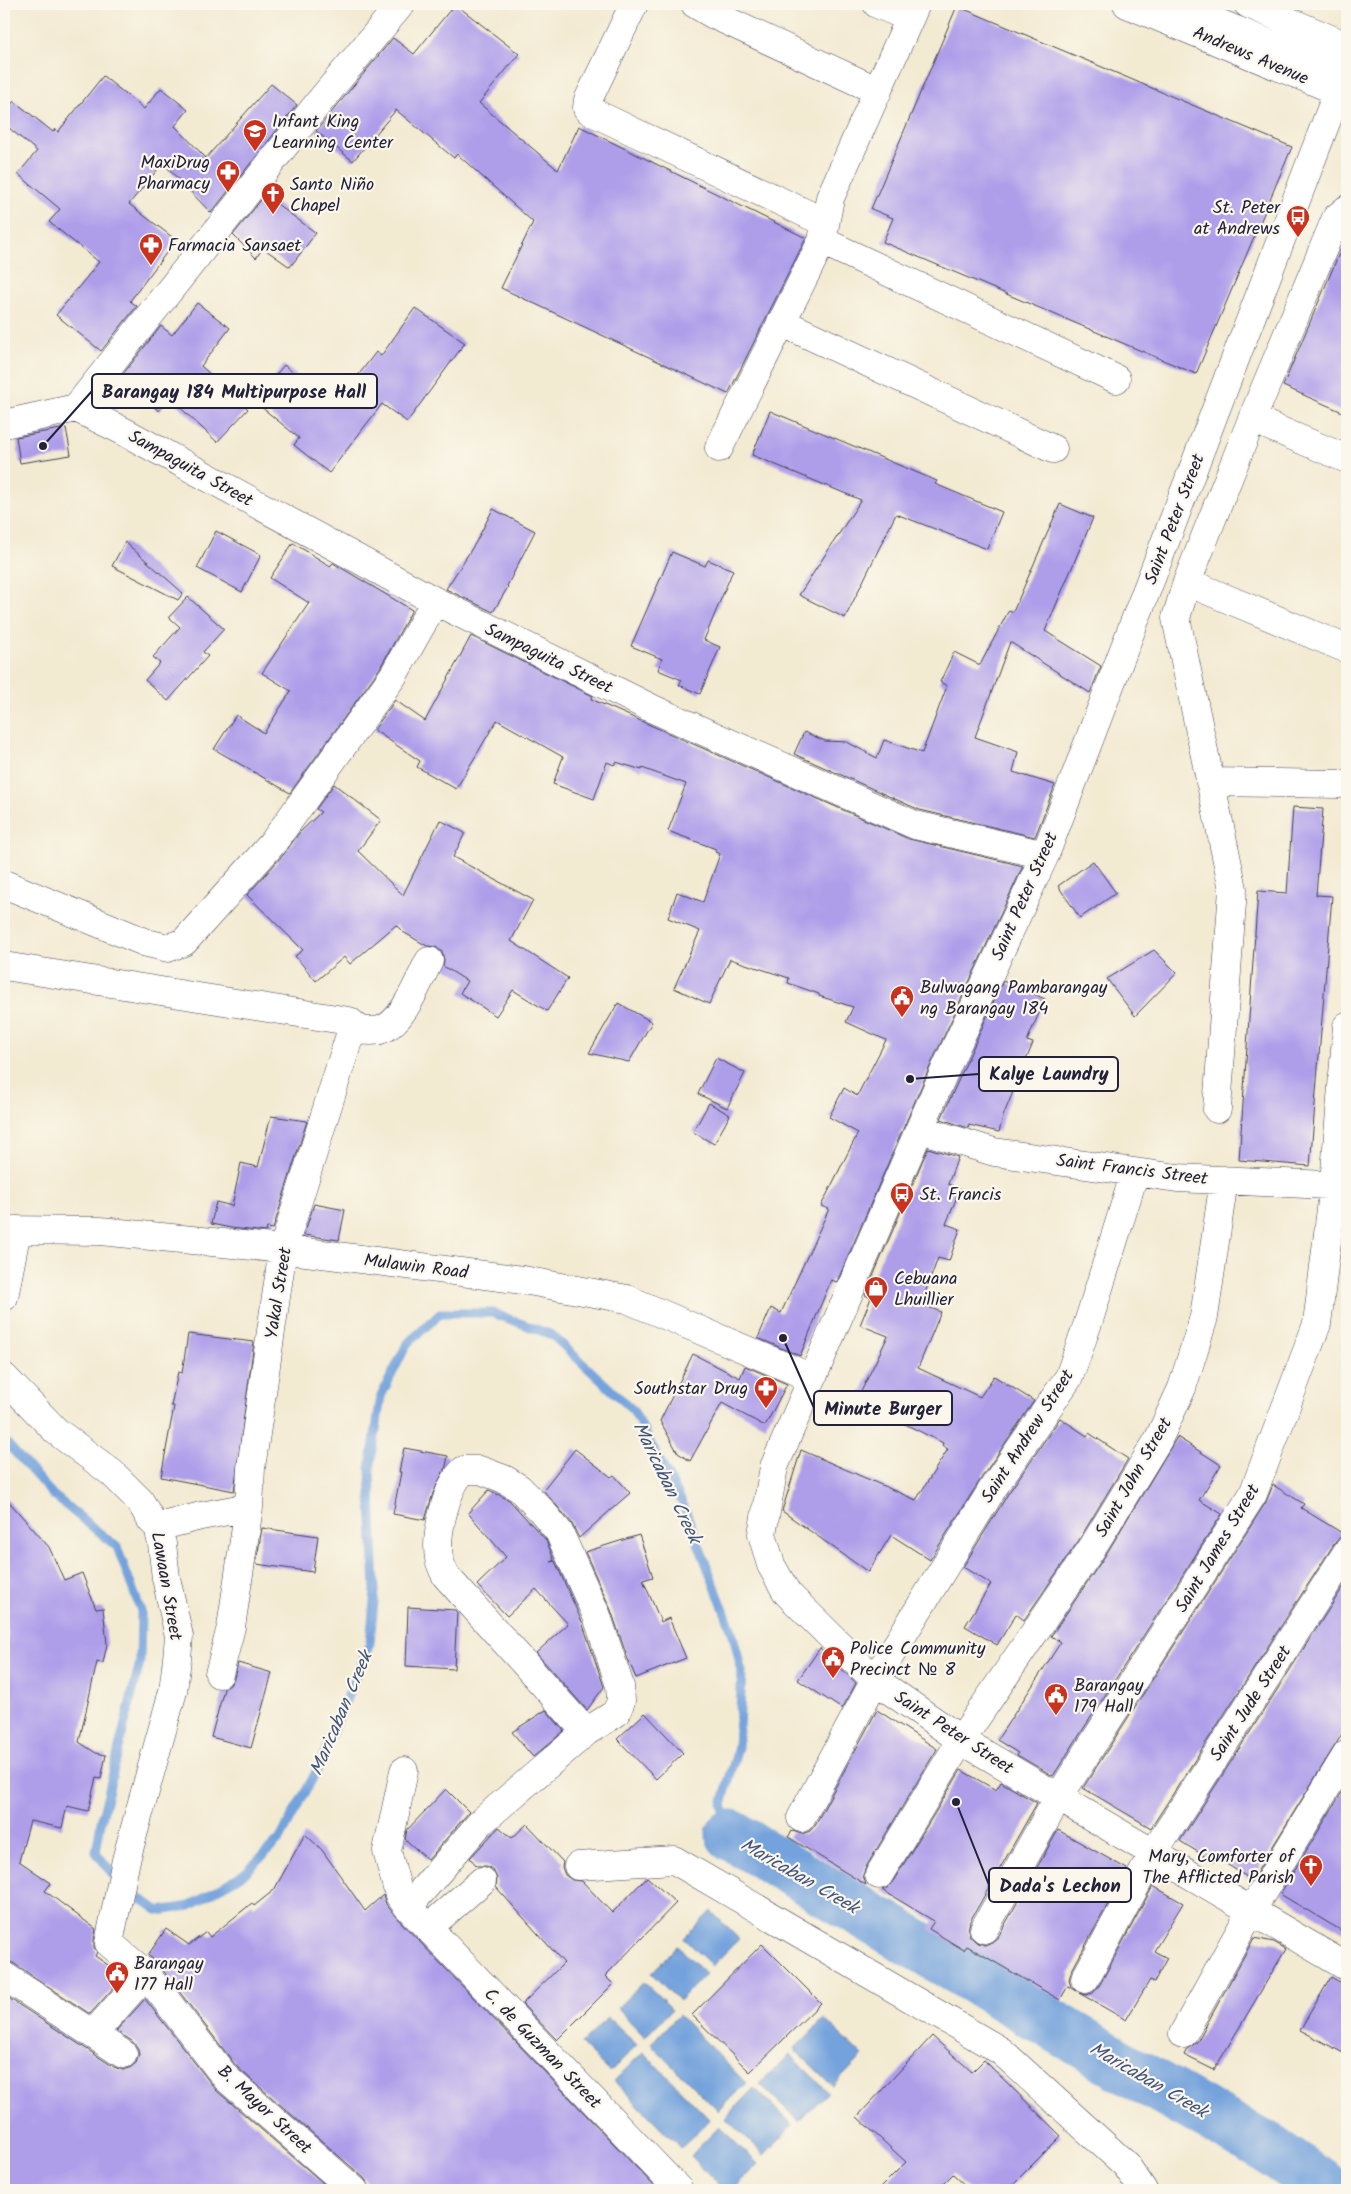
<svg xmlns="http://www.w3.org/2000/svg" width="1351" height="2194" font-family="Kalam,sans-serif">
<rect width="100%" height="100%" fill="#fbf7ec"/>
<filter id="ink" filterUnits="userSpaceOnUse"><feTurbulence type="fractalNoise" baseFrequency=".02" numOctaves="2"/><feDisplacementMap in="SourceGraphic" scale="10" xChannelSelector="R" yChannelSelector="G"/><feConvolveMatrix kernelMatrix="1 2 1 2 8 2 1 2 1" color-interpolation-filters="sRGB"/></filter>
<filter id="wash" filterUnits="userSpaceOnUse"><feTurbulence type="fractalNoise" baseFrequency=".0096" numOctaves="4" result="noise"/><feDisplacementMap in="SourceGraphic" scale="20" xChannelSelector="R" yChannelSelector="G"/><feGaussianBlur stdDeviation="1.12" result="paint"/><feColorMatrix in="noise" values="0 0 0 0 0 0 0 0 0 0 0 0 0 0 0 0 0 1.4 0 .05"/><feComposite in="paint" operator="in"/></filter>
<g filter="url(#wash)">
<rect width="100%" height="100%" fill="#f3ead2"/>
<path fill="#73a2dc" stroke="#4a628c" d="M711,1911L739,1939L712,1966L684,1938Z
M678,1946L706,1974L679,2001L651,1973Z
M644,1982L672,2009L645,2037L617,2008Z
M679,2015L746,2083L718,2111L651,2044Z
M608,2018L637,2045L610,2072L581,2044Z
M824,2019L863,2056L833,2086L794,2049Z
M643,2052L710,2120L681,2148L614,2081Z
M790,2054L828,2092L799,2121L760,2084Z
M754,2088L793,2125L764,2155L725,2118Z
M719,2127L758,2164L732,2190H724L690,2156Z"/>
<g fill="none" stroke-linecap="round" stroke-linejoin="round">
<path stroke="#73a2dc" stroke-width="9" d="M4,1440L53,1495L117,1547L141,1611L140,1662L101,1822L96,1852L120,1884L159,1911L190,1906L245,1873L280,1839L317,1770L370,1643L375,1591L370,1469L381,1396L407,1344L441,1313H493L552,1335L633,1410L683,1504L732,1631L742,1672L738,1747L722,1805L731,1835"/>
<path stroke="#73a2dc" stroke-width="51" d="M731,1835L1141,2077L1272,2151L1329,2190"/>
</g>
<g id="blocks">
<path fill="#ae9eea" d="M455,4L519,54L479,103L558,170L579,126L806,238L728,394L501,288L533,222L457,154L454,158L396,110L353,161L316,131L393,38L414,54Z
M957,6L1292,147L1196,374L883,242L893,218L871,209Z
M103,76L144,109L161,88L188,110L175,126L206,158L271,84L297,105L211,213L163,163L129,204L176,240L130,301L137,306L101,351L56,315L99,262L49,222L60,209L18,174L37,151L4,124V113L14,101L53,132L55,129L58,132Z
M265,195L316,233L290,267L263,248L256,258L233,235Z
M1347,235V414L1283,386Z
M197,303L230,328L201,366L248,409L217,442L170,398L159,411L119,379L161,326L172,335Z
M415,308L465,343L407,422L382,404L329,473L294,445L299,438L254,401L284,365L327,401L330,397L337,403L376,352L381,356Z
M770,411L937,481L935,484L1002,512L987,549L896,514L845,618L799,595L861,500L752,455Z
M66,428L71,455L20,463L16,437Z
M1060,504L1093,518L1045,631L1101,666L1090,693L1010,642L975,737L1018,752L1013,772L1055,785L1035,837L920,810L794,754L804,732L825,741L847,742L877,758L884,740L922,753L947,686L940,682L954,652L980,665L1009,610L1013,612Z
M493,509L535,531L507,586L508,587L493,612L446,589L476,542Z
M216,531L261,555L242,592L197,568Z
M125,542L183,593L178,600L112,566Z
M293,543L330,566L333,563L412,610L380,668L290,793L214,749L236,715L264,733L291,691L262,673L309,603L270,578Z
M672,552L705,566L708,560L733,570L704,640L720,647L700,694L679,685L682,680L658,670L662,659L631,646Z
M188,597L224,629L203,652L208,656L168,701L145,680L160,663L153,657L180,627L169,617Z
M471,636L593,696L591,699L909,839L1023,866L931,1064L837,1282L831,1280L800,1356L758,1338L771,1308L781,1313L829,1209L821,1206L858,1133L829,1117L844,1088L857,1096L886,1040L846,1022L853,1007L819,996V994L788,983L789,978L730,959L709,1004L674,988L700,931L668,918L677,892L703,902L720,854L715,852L716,849L668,831L686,784L642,768V770L616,762L614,765L607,762L594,799L553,784L563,757L497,720L456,789L417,767L420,761L374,730L395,700L425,721Z
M334,784L381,820L358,851L403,895L440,820L465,833L453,857L533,900L511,941L568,978L547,1011L513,990L496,1016L460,993L467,981L443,966L444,960L442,952L436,947L427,946L403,932L396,925L350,964L344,957L316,981L295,956L303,950L247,895L284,854L299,833L321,812L316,809Z
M1293,807L1323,809L1316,895L1332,896L1310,1166L1239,1160L1258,891L1287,893Z
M1093,861L1116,893L1080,918L1058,886Z
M1154,950L1177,973L1135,1016L1107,979Z
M1003,981L1045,999L1027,1041L1033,1043L1004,1114L999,1132L969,1125L968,1128L941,1119Z
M618,1003L652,1022L629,1062L589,1053Z
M716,1058L745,1073L727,1108L698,1094Z
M709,1103L730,1115L714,1144L693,1132Z
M271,1116L307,1121L273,1229L267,1228L266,1232L231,1228L211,1224L216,1202L232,1206L241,1163L258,1167Z
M928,1148L958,1157L948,1184L960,1189L946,1224L960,1229L949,1261L938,1258L921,1304L941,1312L918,1368L980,1397L994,1376L1034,1401L982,1477L930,1560L891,1535L868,1572L782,1511L801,1450L916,1500L948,1449L942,1446L943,1443L857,1400L888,1336L860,1325L871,1298L865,1295Z
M314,1204L345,1210L339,1240L304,1235Z
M188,1334L254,1342L234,1491L161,1477L174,1406H171L178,1372L182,1373Z
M693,1354L740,1378L745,1366L787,1384L765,1426L722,1403L690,1461L678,1453L660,1421Z
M1060,1418L1087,1436L1089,1433L1128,1459L1079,1540L1024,1620L1016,1614L997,1645L965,1626L991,1584L963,1567L1008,1494Z
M1177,1437L1221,1465L1199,1500L1222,1514L1053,1776L1017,1755L1018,1753L997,1740L1061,1642L1051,1636L1105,1556Z
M404,1448L448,1456L446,1466L433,1493L425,1520L393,1514L401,1472H399Z
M575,1449L611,1477L614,1475L630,1493L579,1538L571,1522L543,1490Z
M1273,1485L1304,1504L1301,1508L1347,1536L1339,1538L1334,1544L1151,1828L1083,1788L1266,1502Z
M489,1490L509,1500L546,1540L554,1560L551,1562L555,1561L582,1622L604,1687L587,1710L536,1653L568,1624L536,1589L507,1616L477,1585L506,1557L468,1513Z
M4,1496L49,1547L64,1580L82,1573L96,1609L103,1608L107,1644L103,1663L97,1662L79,1742L96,1753L106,1755L101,1779L96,1778L88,1811L67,1806L62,1828L30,1821L19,1861L51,1883L45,1891L96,1929L94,1940V1948L97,1952L95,1956L124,1976L90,2014L13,1963L4,1961V1675L8,1635L4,1614Z
M262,1528L318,1536L313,1572L256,1564Z
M639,1535L653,1577L643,1580L661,1622L669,1618L686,1658L636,1678L627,1657L611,1610L585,1552Z
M1347,1581V1726L1252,1880L1217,1858L1214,1862L1180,1841Z
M408,1607L455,1610L457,1612L454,1669L406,1666Z
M820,1648L856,1683L842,1709L798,1680Z
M238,1663L272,1673L251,1748L211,1737L224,1689L230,1685L234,1678Z
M546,1710L564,1731L533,1757L512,1732Z
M877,1710L937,1749L866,1867L863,1875L866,1885L788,1837L792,1831L802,1834L810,1831L815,1825Z
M645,1713L683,1753L656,1779L617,1739Z
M961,1770L996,1790L1001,1782L1037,1803L970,1921L968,1930L970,1936L976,1942L985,1945L992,1942L998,1937L1058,1830L1127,1869L1071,1972L1069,1980L1071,1987L1076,1991L1068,1986L1060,2000L967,1946L964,1950L929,1929L934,1921L882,1890L887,1888L892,1883Z
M1347,1784V1934L1280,1894Z
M446,1789L469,1812L428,1860L405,1839L407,1830Z
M527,1824L563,1862L562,1867L565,1875L572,1880L582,1881L612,1913L647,1877L676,1903L605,1976L613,1984L557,2040L522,2004L564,1963L496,1887L497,1878L493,1870L487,1866H477L470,1858L499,1827L512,1838Z
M305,1834L322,1850L365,1911L383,1895L386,1904L397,1918L658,2190H369V2185L364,2178L237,2067L158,1964L148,1955L166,1929L189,1945L206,1932L210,1937L252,1903L254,1906L274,1890Z
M1153,1886L1183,1903L1154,1951L1167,1958L1154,1982L1150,1980L1126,2020L1079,1993L1086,1995L1093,1993L1099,1986Z
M1254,1938L1274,1942L1286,1949L1214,2070L1184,2055L1187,2049L1197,2042Z
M762,1944L821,2003L750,2072L692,2015Z
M1331,1977L1347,1986V2055L1300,2030Z
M4,1995L114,2067L123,2070L130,2068L136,2063L139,2054L137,2047L132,2041L116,2031L145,1999L216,2090L331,2190H4Z
M932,2036L972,2072L984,2060L1061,2136L1007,2190H970L953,2174L937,2190H878L906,2162L857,2117Z"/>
</g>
</g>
<g filter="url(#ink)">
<use href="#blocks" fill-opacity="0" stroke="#414052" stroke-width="1"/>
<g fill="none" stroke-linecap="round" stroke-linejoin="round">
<g stroke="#414052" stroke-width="29">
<path id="minor" d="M634,4L588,100L587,108L590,111L824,222
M695,4L712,14L878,91
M877,4L910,18
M1338,91L1045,855L945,1070L774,1467L762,1534L771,1565L787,1593L875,1680L961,1740L1347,1967
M822,241L1116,379
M781,322L1053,449
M76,408L121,430L435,601L653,709L915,825L1045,855
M1252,419L1347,459
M4,424L76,408L320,101L401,4
M719,448L822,241L830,198L916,4
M1187,582L1347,649
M1210,782L1339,784
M4,884L147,943L168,948L184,942L272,844L298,808L393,676L435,601
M4,966L349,1021L360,1030
M1217,1109L1233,889L1176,618L1187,582L1252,419L1336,218L1347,209
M920,1129L994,1152L1177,1178L1347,1186
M4,1230L100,1231L283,1249L523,1280L627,1299L812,1378
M4,1297L17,1230
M4,1377L56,1431L112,1473L140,1501L151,1520L158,1527L162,1544L166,1578L179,1636L177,1659L173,1691L126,1860L109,1943L146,1974L226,2078L354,2190
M158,1527L201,1516L249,1507
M219,1674L231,1627L249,1507L251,1468L283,1249L349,1038L357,1031C364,1030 373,1032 380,1030C403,1024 419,980 429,961
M404,1771L387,1851L399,1895L408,1907L679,2190
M801,1818L875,1680L995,1485L1069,1377L1089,1320L1135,1172
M578,1866L674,1860L1001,2051L1126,2165L1143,2190
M879,1875L961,1740L1092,1548L1158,1440L1182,1388L1204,1317L1224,1180
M408,1907L481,1822L586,1732L616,1713L621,1701L620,1686L597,1616L559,1532L541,1510L519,1488L504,1479L480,1470H464C446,1486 435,1535 439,1558C440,1564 443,1570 446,1576L586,1732
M428,1928L482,1881
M984,1929L1058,1798L1253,1494L1317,1324L1334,1184L1347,1026
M4,1976L123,2054
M1085,1979L1153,1854L1347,1552
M93,2034L146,1974
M1183,2034L1251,1911L1347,1754"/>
</g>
<g stroke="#414052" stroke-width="29">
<path id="major" d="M1127,4L1347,95"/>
</g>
<g stroke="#414052" stroke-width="29">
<path id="highway" d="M1172,4L1347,75
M1248,4L1347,46"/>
</g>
<use href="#minor" stroke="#fff" stroke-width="28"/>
<use href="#major" stroke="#fff" stroke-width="28"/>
<use href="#highway" stroke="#fff" stroke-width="28"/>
</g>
</g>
<defs>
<g id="school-pin" transform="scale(1.25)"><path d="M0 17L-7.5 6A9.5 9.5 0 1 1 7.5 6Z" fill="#c8321e" stroke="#fbf7ec"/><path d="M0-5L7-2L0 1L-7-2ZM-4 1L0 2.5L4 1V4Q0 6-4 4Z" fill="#fff"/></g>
<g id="pharmacy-pin" transform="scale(1.25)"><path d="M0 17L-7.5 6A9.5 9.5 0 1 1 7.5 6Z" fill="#c8321e" stroke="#fbf7ec"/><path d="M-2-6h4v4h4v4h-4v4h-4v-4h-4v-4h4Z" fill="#fff"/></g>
<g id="church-pin" transform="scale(1.25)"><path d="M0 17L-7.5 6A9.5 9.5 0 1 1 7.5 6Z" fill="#c8321e" stroke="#fbf7ec"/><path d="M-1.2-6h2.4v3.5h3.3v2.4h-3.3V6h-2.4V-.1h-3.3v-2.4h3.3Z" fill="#fff"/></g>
<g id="bus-pin" transform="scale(1.25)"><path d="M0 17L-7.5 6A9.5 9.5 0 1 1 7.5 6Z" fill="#c8321e" stroke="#fbf7ec"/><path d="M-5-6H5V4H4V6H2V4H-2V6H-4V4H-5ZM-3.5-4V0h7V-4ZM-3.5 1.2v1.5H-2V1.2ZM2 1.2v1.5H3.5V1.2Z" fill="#fff"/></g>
<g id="civic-pin" transform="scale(1.25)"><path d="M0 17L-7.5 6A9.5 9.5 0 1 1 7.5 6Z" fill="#c8321e" stroke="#fbf7ec"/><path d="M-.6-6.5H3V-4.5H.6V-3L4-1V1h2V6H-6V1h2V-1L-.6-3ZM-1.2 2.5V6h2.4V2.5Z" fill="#fff"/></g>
<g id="shop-pin" transform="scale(1.25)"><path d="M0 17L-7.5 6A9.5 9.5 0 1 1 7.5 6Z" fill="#c8321e" stroke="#fbf7ec"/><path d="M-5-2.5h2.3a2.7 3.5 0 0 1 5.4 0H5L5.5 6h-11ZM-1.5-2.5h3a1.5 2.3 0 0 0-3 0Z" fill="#fff"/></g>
</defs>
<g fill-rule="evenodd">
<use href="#school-pin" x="255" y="131"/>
<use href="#pharmacy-pin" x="228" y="172"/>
<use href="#church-pin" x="273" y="194"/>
<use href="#bus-pin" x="1298" y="217"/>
<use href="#pharmacy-pin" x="151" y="245"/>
<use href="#civic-pin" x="902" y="997"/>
<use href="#bus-pin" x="902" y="1194"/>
<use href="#shop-pin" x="876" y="1288"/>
<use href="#pharmacy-pin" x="766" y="1388"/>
<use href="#civic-pin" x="833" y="1658"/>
<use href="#civic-pin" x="1056" y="1695"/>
<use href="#church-pin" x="1311" y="1866"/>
<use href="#civic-pin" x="117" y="1973"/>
</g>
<g text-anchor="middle" stroke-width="4.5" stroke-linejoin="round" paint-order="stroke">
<g font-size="18" fill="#22223b" stroke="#fbf7ec">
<text transform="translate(1251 55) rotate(23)" y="6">Andrews Avenue</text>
<text transform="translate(191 468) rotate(29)" y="6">Sampaguita Street</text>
<text transform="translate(1174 519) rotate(-69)" y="6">Saint Peter Street</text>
<text transform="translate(549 658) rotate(26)" y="6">Sampaguita Street</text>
<text transform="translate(1024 896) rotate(-66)" y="6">Saint Peter Street</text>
<text transform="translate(1132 1169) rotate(7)" y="6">Saint Francis Street</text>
<text transform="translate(416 1266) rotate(7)" y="6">Mulawin Road</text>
<text transform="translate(278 1293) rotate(-81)" y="6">Yakal Street</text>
<text transform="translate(1027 1436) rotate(-57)" y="6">Saint Andrew Street</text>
<text transform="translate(1133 1477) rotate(-60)" y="6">Saint John Street</text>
<text transform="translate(1217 1548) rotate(-59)" y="6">Saint James Street</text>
<text transform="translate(167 1586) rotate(80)" y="6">Lawaan Street</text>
<text transform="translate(1250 1703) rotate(-57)" y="6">Saint Jude Street</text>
<text transform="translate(954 1732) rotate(33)" y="6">Saint Peter Street</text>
<text transform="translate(543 2048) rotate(46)" y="6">C. de Guzman Street</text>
<text transform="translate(265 2109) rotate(43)" y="6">B. Mayor Street</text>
</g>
<g font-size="18" fill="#22223b" stroke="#fbf7ec" text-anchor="start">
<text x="272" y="127">Infant King<tspan x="272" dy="21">Learning Center</tspan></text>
<text x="210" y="168" text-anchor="end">MaxiDrug<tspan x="210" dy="21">Pharmacy</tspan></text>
<text x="290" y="190">Santo Niño<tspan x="290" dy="21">Chapel</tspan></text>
<text x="1280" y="213" text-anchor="end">St. Peter<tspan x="1280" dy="21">at Andrews</tspan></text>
<text x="168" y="251">Farmacia Sansaet</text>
<text x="920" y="993">Bulwagang Pambarangay<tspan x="920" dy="21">ng Barangay 184</tspan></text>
<text x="920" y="1200">St. Francis</text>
<text x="894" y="1284">Cebuana<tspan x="894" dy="21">Lhuillier</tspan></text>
<text x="748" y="1394" text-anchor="end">Southstar Drug</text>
<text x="850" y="1654">Police Community<tspan x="850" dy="21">Precinct № 8</tspan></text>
<text x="1074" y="1691">Barangay<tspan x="1074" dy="21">179 Hall</tspan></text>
<text x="1294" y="1862" text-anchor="end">Mary, Comforter of<tspan x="1294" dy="21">The Afflicted Parish</tspan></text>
<text x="134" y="1969">Barangay<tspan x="134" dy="21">177 Hall</tspan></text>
</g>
<g font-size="19" font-style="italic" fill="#42557b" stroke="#fbf7ec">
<text transform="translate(668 1482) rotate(64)" y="7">Maricaban Creek</text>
<text transform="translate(340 1713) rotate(-67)" y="7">Maricaban Creek</text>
<text transform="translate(800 1875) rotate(30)" y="7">Maricaban Creek</text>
<text transform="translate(1149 2079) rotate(30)" y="7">Maricaban Creek</text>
</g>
</g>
<path fill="none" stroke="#22223b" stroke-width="2" d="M43 446L92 391M910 1079L979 1074M783 1338L814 1408M956 1802L989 1885"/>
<g fill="#22223b" stroke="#fbf7ec" stroke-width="2">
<circle cx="43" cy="446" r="5"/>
<circle cx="910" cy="1079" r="5"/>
<circle cx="783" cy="1338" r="5"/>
<circle cx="956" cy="1802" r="5"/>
</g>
<g fill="#fbf7ec" stroke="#22223b" stroke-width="2">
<rect x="92" y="374" width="285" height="34" rx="5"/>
<rect x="979" y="1057" width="139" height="34" rx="5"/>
<rect x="814" y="1391" width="138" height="34" rx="5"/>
<rect x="989" y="1868" width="142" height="34" rx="5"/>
</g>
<g font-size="19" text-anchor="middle" font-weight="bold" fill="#22223b">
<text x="234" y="398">Barangay 184 Multipurpose Hall</text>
<text x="1049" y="1080">Kalye Laundry</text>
<text x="883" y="1415">Minute Burger</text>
<text x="1060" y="1892">Dada's Lechon</text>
</g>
<rect width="1351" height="2194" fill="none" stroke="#fbf7ec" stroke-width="20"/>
</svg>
